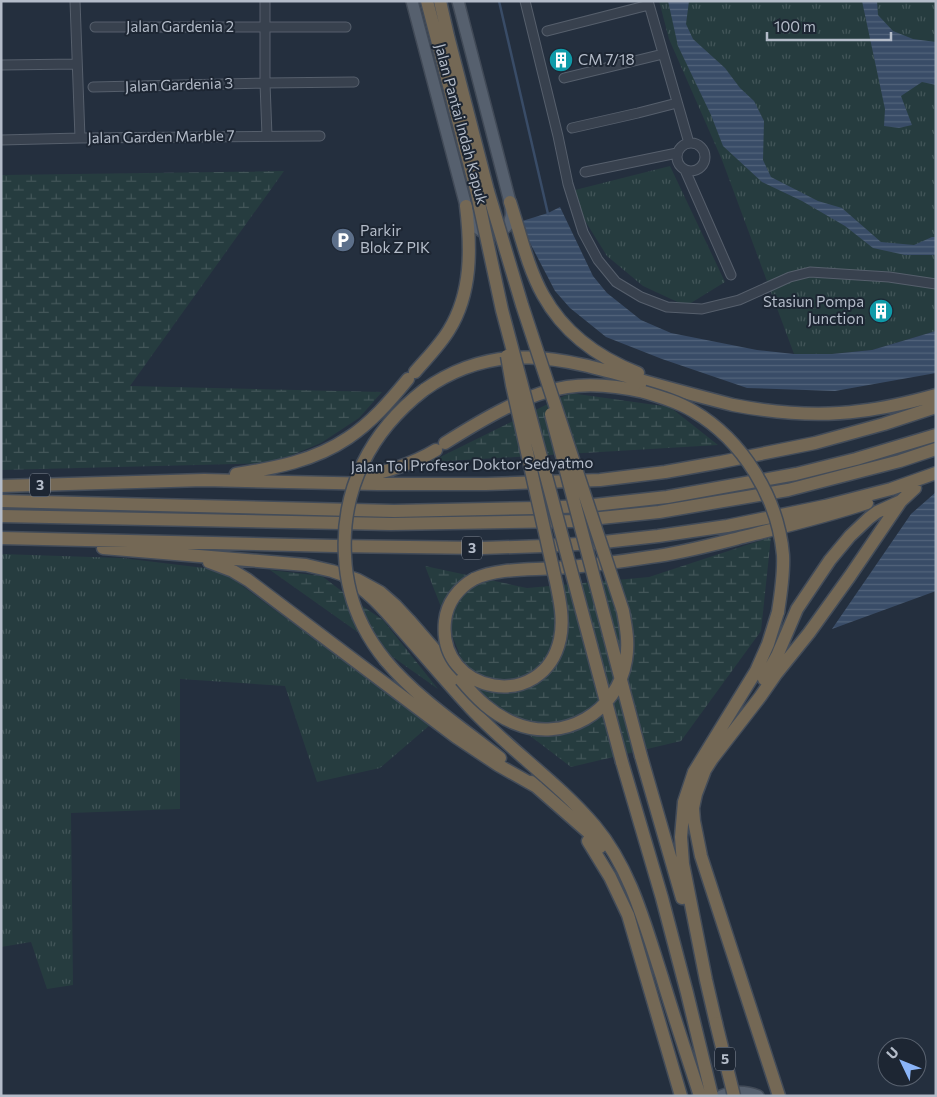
<svg xmlns="http://www.w3.org/2000/svg" width="937" height="1097" font-family="Commissioner,sans-serif">
<defs>
<pattern id="grass-tufts" width="24" height="20" patternUnits="userSpaceOnUse" patternTransform="scale(1.25)"><rect width="24" height="20" fill="#263c3f"/><path d="M3 7l-1-3M5 7V3M7 7l1-3M15 17l-1-3M17 17v-4M19 17l1-3" fill="none" stroke="#435659"/></pattern>
<pattern id="wetland-marsh" width="20" height="14" patternUnits="userSpaceOnUse" patternTransform="scale(1.25)"><rect width="20" height="14" fill="#263c3f"/><path d="M1 5h8M5 5V1M11 12h8M15 12V8" fill="none" stroke="#435659"/></pattern>
<pattern id="water-rules" width="6" height="5" patternUnits="userSpaceOnUse" patternTransform="scale(1.25)"><rect width="6" height="5" fill="#394c67"/><path d="M0 2.5h6" fill="none" stroke="#53647b"/></pattern>
</defs>
<rect width="100%" height="100%" fill="#242f3e"/>
<path fill="url(#grass-tufts)" d="M659,1H936V331L872,350L832,354H794L722,160L669,39Z
M670,166L725,282L686,306L643,286L607,256L567,192Z
M1,554L122,558L221,570L430,725L380,768L317,782L285,686L180,679V809L71,813L73,985L47,989L31,942L1,947Z"/>
<path fill="url(#wetland-marsh)" d="M284,171L130,386L382,392L359,418L321,443L273,463L1,470V175Z
M570,393L670,407L718,445L430,462Z
M771,537L761,631L681,741L571,767L475,694L425,566L527,588L649,577Z
M270,570L322,576L352,599L383,620L438,689Z"/>
<path fill="url(#water-rules)" d="M668,1H689L686,24L693,39L725,68L740,88L754,101L764,121L763,160L771,177L818,201L842,208L881,242L914,245L932,237H936V255H905L873,248L845,226L802,201L762,182L723,146L711,115L678,46Z
M862,1H877L878,15L893,31L913,39L936,42V85L922,82L901,96L912,125L899,128L884,126L885,109Z
M560,207L593,276L607,293L641,320L671,333L757,350L794,354H832L872,350L936,331V373L835,391L747,388L662,359L606,337L570,308L555,291L519,222L548,213Z
M936,492V591L832,629L911,514Z"/>
<g fill="none" stroke-linecap="round" stroke-linejoin="round">
<path stroke="#394c67" stroke-width="2.5" d="M499,1L548,214"/>
<g stroke="#565f6c" stroke-width="11">
<path id="minor" d="M75,1L80,138
M265,1V83L267,136
M525,1L558,136L568,184L583,232L598,260L616,282L641,297L667,307L702,309L739,300L790,277L810,272L889,277L936,284
M648,1L689,143
M95,27H346
M547,31L649,5
M1,65L77,64
M564,78L663,54
M93,87L265,83L354,82
M572,128L638,113L677,103
M1,140L80,138L320,136
M677 157a14 14 0 1 1 28 0a14 14 0 1 1-28 0Z
M685,170L731,275
M585,172L677,153"/>
</g>
<g stroke="#414a57" stroke-width="14">
<path id="major" d="M412,1L466,206C468,214 471,222 476,227C488,238 508,233 511,217C512,212 511,207 510,202L458,1
M721,1096C733,1091 745,1091 758,1096"/>
</g>
<g stroke="#434c59" stroke-width="15">
<path id="highway" d="M427,1L477,194
M440,1L448,36L488,191
M510,202C520,232 527,266 543,295C564,333 599,358 638,373
M415,372C427,358 440,345 449,330C472,293 471,248 466,206
M424,390C496,339 562,358 640,380C671,389 702,397 733,405C775,413 817,417 860,411C886,408 911,402 936,395
M445,443C480,421 526,393 567,387C593,383 618,386 644,392
M236,474C275,468 314,461 348,438C371,423 390,401 408,379
M357,478C385,472 411,465 436,450
M1,486L204,480L378,484H486L600,480L665,472L721,462L815,443L884,424L936,407
M1,501L394,511L537,508L585,506L667,497L796,474L856,459L936,435
M1,516L391,524L571,521L659,512L788,490L900,461L936,449
M1,538L335,546L482,548L544,546L595,543L658,536L727,526L825,506L891,489L936,473
M103,548L306,565L332,571L358,580L380,592L396,606L409,620L461,680
M209,562L233,571L248,580L456,737L498,765L537,787
M343,575C366,589 384,609 401,629C423,654 444,679 466,703C505,747 556,780 595,826C631,869 645,925 662,977C674,1017 687,1056 700,1096
M474,579C498,568 530,570 556,568C587,566 619,562 650,557C683,553 715,544 747,536C787,526 828,516 867,503
M386,661C418,699 461,727 500,758
M764,679L777,656L797,609L830,560L850,536L869,518L877,512L901,501
M641,756L682,898
M622,762L662,898L687,993L712,1096
M531,782L588,832L600,847
M588,841L610,877L628,915L681,1096
M716,1023L706,980L683,864L681,837L684,802L694,772L756,671L768,644L778,612
M779,1096L701,856L694,821L693,808L696,794L705,770L712,759L760,697L776,674L809,633L850,576L901,501L915,488"/>
</g>
<use href="#minor" stroke="#38414e" stroke-width="9"/>
<use href="#major" stroke="#56606e" stroke-width="11"/>
<use href="#highway" stroke="#746855" stroke-width="12"/>
<g stroke="#434c59" stroke-width="15" stroke-linecap="butt">
<path id="highway-bridge" d="M477,194L502,310L622,762
M644,392C661,397 678,402 693,411C743,440 778,498 783,555C784,574 781,593 778,612
M551,414L641,756
M474,579C458,588 447,603 445,621C437,695 544,713 560,639C564,620 560,601 556,582L512,385L507,356
M386,661C377,650 369,638 363,626C352,604 346,580 345,556C341,488 371,431 424,390
M461,680C476,698 492,714 514,723C563,744 618,712 626,660C629,643 626,627 623,611L522,305L488,191
M716,1023L734,1096"/>
</g>
<use href="#highway-bridge" stroke="#746855" stroke-width="12"/>
</g>
<defs>
<g id="building-disc" transform="scale(1.25)"><circle r="9.5" fill="#0f9aa8" stroke="#1d2633"/><path d="M-4-6H4V6H1V3H-1V6H-4ZM-2.5-4.3h1.7v1.8h-1.7ZM.8-4.3h1.7v1.8H.8ZM-2.5-1h1.7V.8h-1.7ZM.8-1h1.7V.8H.8Z" fill="#fff"/></g>
<g id="parking-disc" transform="scale(1.25)"><circle r="9.5" fill="#5c6f8a" stroke="#1d2633"/><path d="M-3.5-5.5H1a3.5 3.5 0 0 1 0 7H-1V5.5H-3.5ZM-1-3.4V-.6H.8a1.4 1.4 0 0 0 0-2.8Z" fill="#fff"/></g>
</defs>
<g fill-rule="evenodd">
<use href="#building-disc" x="561" y="60"/>
<use href="#parking-disc" x="343" y="240"/>
<use href="#building-disc" x="881" y="311"/>
</g>
<g text-anchor="middle" stroke-width="4" stroke-linejoin="round" paint-order="stroke">
<g fill="#1d2633" stroke="#878f9c" stroke-width="1">
<rect x="30" y="473.5" width="20" height="23" rx="4"/>
<rect x="462" y="536.5" width="20" height="23" rx="4"/>
<rect x="715" y="1047.5" width="20" height="23" rx="4"/>
</g>
<g font-size="14" font-weight="bold" fill="#b4bcc9">
<text x="40" y="490">3</text>
<text x="472" y="553">3</text>
<text x="725" y="1064">5</text>
</g>
<g font-size="15" fill="#b4bcc9" stroke="#1d2633">
<text x="180" y="32">Jalan Gardenia 2</text>
<text transform="translate(179 85) rotate(-2)" y="5">Jalan Gardenia 3</text>
<text transform="translate(461 124) rotate(75)" y="5">Jalan Pantai Indah Kapuk</text>
<text transform="translate(161 137) rotate(-1)" y="5">Jalan Garden Marble 7</text>
<text transform="translate(472 465) rotate(-1)" y="5">Jalan Tol Profesor Doktor Sedyatmo</text>
</g>
<g font-size="15" fill="#b4bcc9" stroke="#1d2633" text-anchor="start">
<text x="578" y="65">CM 7/18</text>
<text x="360" y="236">Parkir<tspan x="360" dy="17">Blok Z PIK</tspan></text>
<text x="864" y="307" text-anchor="end">Stasiun Pompa<tspan x="864" dy="17">Junction</tspan></text>
</g>
</g>
<rect width="937" height="1097" fill="none" stroke="#b4bcc9" stroke-width="5"/>
<g transform="translate(902 1062) rotate(313)"><circle r="24" fill="#1d2633" stroke="#59626f"/>
<path d="M0-4L9 19L0 12L-9 19Z" fill="#8ab4f8"/>
<text y="-8" font-size="14" font-weight="bold" text-anchor="middle" fill="#b4bcc9">U</text>
</g>
<path d="M767 32v8h124v-8" fill="none" stroke="#b4bcc9" stroke-width="2.5"/>
<text x="774" y="32" font-size="15" fill="#b4bcc9" stroke="#1d2633" stroke-width="4" paint-order="stroke">100 m</text>
</svg>
